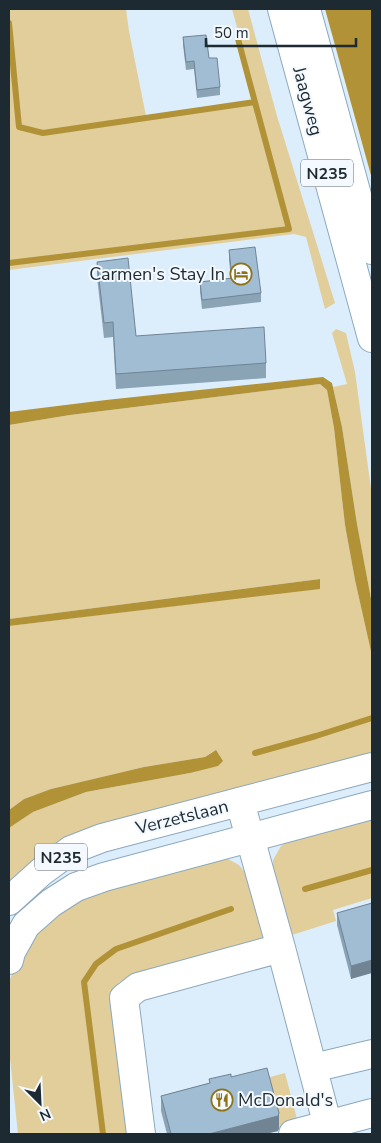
<svg xmlns="http://www.w3.org/2000/svg" width="381" height="1143" font-family="'Nunito Sans',sans-serif">
<rect width="100%" height="100%" fill="#dceefc"/>
<path fill="#e1ce9b" d="M9,9H126L129,31L146,116L258,104L232,9H248L277,116L335,303L325,309L306,237L294,234L9,270Z
M336,329L346,333L355,372L372,496V604L357,524L342,427L333,387L347,384L332,333Z
M320,384L327,390L334,428L345,525L355,580L372,656V761L249,791L9,890V828L33,812L86,792L190,773L215,750L205,757L144,767L51,789L24,799L9,810V626L320,588V579L9,619V425L70,415Z
M372,818V898L333,910L336,921L292,935L273,876V860L281,846L293,838Z
M226,858L239,865L247,875L268,943L119,982L139,1134H18L9,1049V982L22,947L40,923L85,893Z
M285,1073L298,1123L265,1132L252,1082Z"/>
<path fill="#b19237" d="M325,9H372V179Z
M323,377L332,383L342,427L357,524L372,604V656L355,580L345,525L334,428L327,390L320,384L70,415L9,425V412L106,400Z
M320,579V589L9,626V619Z
M216,750L223,761L218,766L190,773L86,792L33,812L9,828V810L24,799L51,789L144,767L205,757Z"/>
<g fill="none" stroke-linecap="round" stroke-linejoin="round">
<path stroke="#b19237" stroke-width="6" d="M9,23L19,127L43,133L255,102
M9,263L289,229L238,39
M255,753L316,736L372,718
M305,889L372,870
M103,1134L84,982L96,964L116,949L231,909"/>
<g stroke="#8ba8bd" stroke-width="30">
<path id="minor" d="M306,9L372,250
M240,802L281,948L330,1134
M313,1068L372,1054
M141,1134L124,998L138,987L281,948
M293,1134L372,1113"/>
</g>
<g stroke="#8ba8bd" stroke-width="30">
<path id="major" d="M282,9L372,338
M9,901L41,872L71,850L102,838L372,767
M9,960L11,952L26,925L51,903L76,887L104,877L372,805"/>
</g>
<use href="#minor" stroke="#fff" stroke-width="28"/>
<use href="#major" stroke="#fff" stroke-width="28"/>
</g>
<path fill="#8aa3b5" d="M183,37L209,58L220,87V95L197,98L194,69L186,70L183,45Z
M229,250L261,293V302L202,309L200,291V282L231,278L229,260Z
M97,262L136,336L266,363V378L116,389L113,337L104,338L97,277Z
M372,903L351,979L337,925V913Z
M231,1077L279,1128L278,1131L265,1134H167L161,1111V1096L209,1083V1079Z"/>
<path fill="#708494" d="M372,960V973L351,979V966Z
M279,1113V1128L278,1131L265,1134H209Z"/>
<path fill="#a0bdd3" stroke="#708494" d="M206,35L209,58H217L220,87L197,90L194,61L186,62L183,37Z
M255,247L261,293L202,300L200,282L232,278L229,250Z
M128,258L136,336L264,327L266,363L116,374L113,322L104,323L97,262Z
M372,903V960L351,966L337,913Z
M267,1068L279,1113L278,1116L209,1134H171L161,1096L210,1083L209,1079L231,1074V1077Z"/>
<defs>
<g id="hotel-ring" transform="scale(1.125)"><circle r="9.5" fill="#f3f9fe" stroke="#8e7216" stroke-width="1.5"/><path d="M-6-4.5h1.5V1H6V5H4.5V3h-9V5H-6ZM-4 0a1.8 1.8 0 1 1 3.6 0ZM.5 0V-2.5h3Q6-2.5 6 0Z" fill="#8e7216"/></g>
<g id="restaurant-ring" transform="scale(1.125)"><circle r="9.5" fill="#f3f9fe" stroke="#8e7216" stroke-width="1.5"/><path d="M-5-6h1v4h1v-4h1v4h1v-4h1v5L-1.5 .5V6h-2V.5L-5-1ZM5-6V6H3V1.5H1.5Q1.5-4 5-6Z" fill="#8e7216"/></g>
</defs>
<g fill-rule="evenodd">
<use href="#hotel-ring" x="241" y="274"/>
<use href="#restaurant-ring" x="222" y="1100"/>
</g>
<g text-anchor="middle" stroke-width="4" stroke-linejoin="round" paint-order="stroke">
<g fill="#f3f9fe" stroke="#5e686f" stroke-width="1">
<rect x="301" y="159.5" width="52" height="27" rx="4"/>
<rect x="35" y="843.5" width="52" height="27" rx="4"/>
</g>
<g font-size="16" font-weight="bold" fill="#1e2a32">
<text x="327" y="179">N235</text>
<text x="61" y="863">N235</text>
</g>
<g font-size="18" fill="#1e2a32" stroke="#f3f9fe">
<text transform="translate(308 101) rotate(75)" y="6">Jaagweg</text>
<text transform="translate(182 817) rotate(-14)" y="6">Verzetslaan</text>
</g>
<g font-size="18" fill="#1e2a32" stroke="#f3f9fe" text-anchor="end">
<text x="225" y="280">Carmen's Stay In</text>
<text x="238" y="1106" text-anchor="start">McDonald's</text>
</g>
</g>
<rect width="381" height="1143" fill="none" stroke="#1e2a32" stroke-width="20"/>
<g transform="translate(40 1103) rotate(156)" stroke="#f3f9fe" stroke-width="4" paint-order="stroke">
<path d="M0-4L9 19L0 12L-9 19Z" fill="#1e2a32"/>
<text y="-8" font-size="14" font-weight="bold" text-anchor="middle" fill="#1e2a32">N</text>
</g>
<path d="M206 38v8h150v-8" fill="none" stroke="#1e2a32" stroke-width="2.5"/>
<text x="214" y="38" font-size="15" fill="#1e2a32" stroke="#f3f9fe" stroke-width="4" paint-order="stroke">50 m</text>
</svg>
